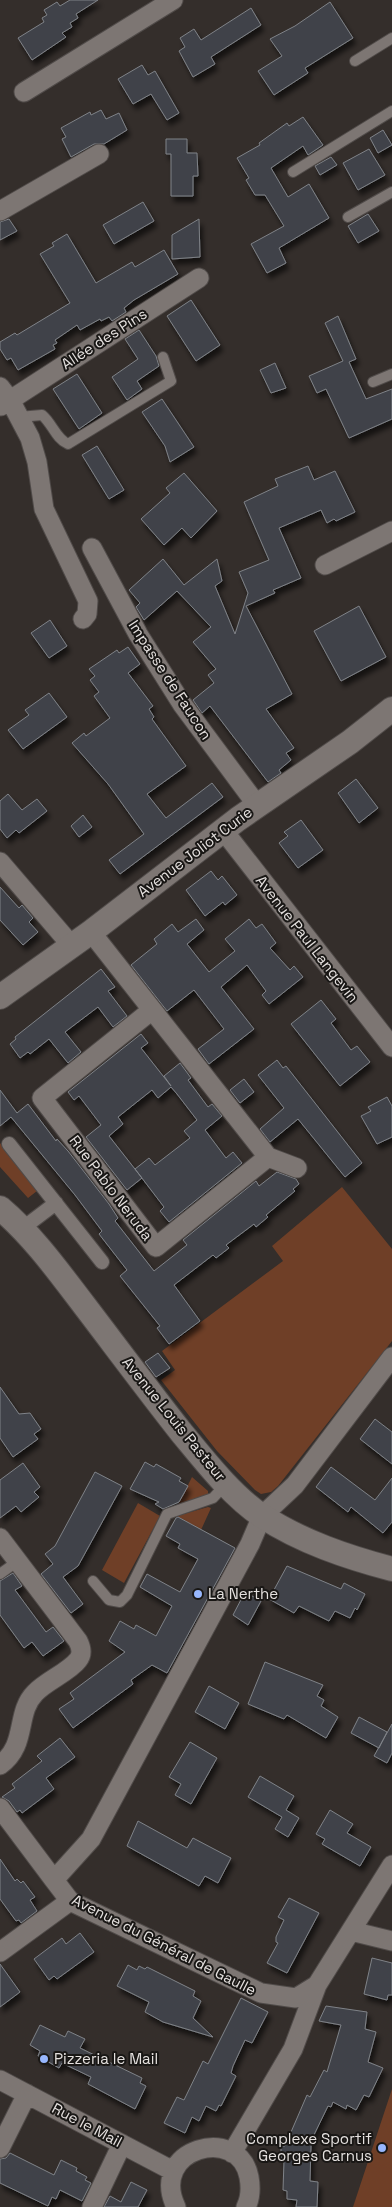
<svg xmlns="http://www.w3.org/2000/svg" width="392" height="2207" font-family="'Space Grotesk',sans-serif">
<defs>
<filter id="shadow"><feDropShadow dx="3" dy="5.5" stdDeviation="2.5" flood-color="#0009"/></filter>
</defs>
<rect width="100%" height="100%" fill="#342e2b"/>
<path fill="#6f3f27" d="M0,1143L37,1191L28,1198L0,1167Z
M342,1187L392,1249V1341L278,1486L271,1492L261,1494L255,1490L217,1451L161,1380L175,1370L162,1351L283,1261L272,1246Z
M192,1477L208,1491V1495L177,1507Z
M138,1503L160,1516L124,1583L102,1570Z
M208,1507L211,1508L201,1530L177,1516Z
M392,2089V2207H353Z"/>
<path fill="#404348" stroke="#7f8288" filter="url(#shadow)" d="M70,0H98L76,14L78,18L70,23L72,27L62,33L66,37L32,60L18,38L44,22L42,18L47,15L44,10L57,2L60,6Z
M330,2L353,38L305,68L308,73L274,95L258,71L282,56L270,39L295,26Z
M251,8L261,25L211,57L215,64L193,77L179,51L185,47L180,38L194,29L201,40Z
M142,65L148,75L155,71L179,113L167,120L151,94L133,104L118,79Z
M101,110L106,119L119,113L127,130L104,144H94L71,157L62,139L66,137L61,128L90,112L91,115Z
M303,117L323,145L308,155L303,146L271,168L288,197L309,184L329,218L279,248L286,263L267,273L251,244L284,226L265,195H255L246,180L249,178L237,158L260,145L259,143L287,123L289,126Z
M383,130L392,145L378,153L370,138Z
M166,139H187V153H197L198,176H193V196H171V154H166Z
M369,149L385,175L358,190L343,163Z
M331,157L337,165L320,175L315,166Z
M143,202L154,221L114,244L103,225Z
M368,214L379,231L358,243L348,226Z
M9,219L17,231L0,240V222Z
M199,219L200,257L172,259V235Z
M67,234L96,283L132,262L135,267L164,250L178,274L134,300L124,308L126,312L112,321L109,317L101,321L100,319L80,330L77,325L55,340L57,343L53,345L55,349L18,370L11,358L7,360L0,349V342L15,333L17,335L70,303L40,254L54,246L52,243Z
M191,300L220,345L196,361L167,316Z
M338,316L356,359L349,362L366,399L392,389V419L349,438L326,389L317,393L309,376L343,361L325,323Z
M139,330L156,356L159,366L137,381L142,389L127,400L112,377L138,359L125,339Z
M275,363L286,388L271,393L260,370Z
M77,374L102,413L79,429L53,389Z
M162,399L194,447L170,462L165,446L142,412Z
M97,446L124,490L109,499L82,455Z
M308,466L314,480L335,471L355,512L336,521L334,519L327,523L321,510L279,528L301,578L273,590L275,593L246,606L292,694L266,709L294,748L286,753L291,760L279,770L281,773L268,782L210,706L202,713L193,700L214,683L208,675L216,669L193,642L211,627L177,591L144,620L136,607L140,603L129,590L163,559L184,585L217,559L222,581L215,586L235,634L248,593L239,572L269,560L244,502L278,486L275,479Z
M184,473L217,511L191,538L182,528L164,545L141,519L170,493L166,488Z
M359,606L386,657L341,681L314,631Z
M50,620L67,646L49,658L31,633Z
M128,647L140,664L128,673L153,706L149,709L154,717L152,719L186,766L147,794L166,818L212,783L223,797L120,874L109,860L144,834L108,784L72,743L84,733L86,736L110,718L94,696L99,692L90,680L95,676L89,669L117,650L119,653Z
M49,693L67,717L23,749L8,730L29,715L25,710Z
M356,779L378,808L359,823L338,793Z
M8,794L22,810L37,799L47,811L19,833L16,830L7,838L0,829V801Z
M83,815L92,827L79,837L71,826Z
M301,820L323,850L298,868L279,843L288,836L284,832Z
M211,871L218,880L222,876L237,895L225,905L223,902L205,916L186,890Z
M0,887L19,908L22,905L33,918L29,922L38,932L23,945L0,920Z
M196,919L204,930L187,944L209,972L235,951L225,939L249,919L256,928L262,924L276,943L270,948L290,970L294,966L303,977L269,1004L262,995L266,991L247,965L221,987L254,1029L209,1064L198,1049L224,1029L194,990L167,1011L131,965L157,944L154,939L172,924L178,932Z
M101,969L115,987L108,991L127,1016L113,1027L98,1007L65,1032L81,1052L68,1063L49,1039L30,1054L28,1052L20,1058L10,1044L16,1039L15,1037Z
M321,1000L336,1019L331,1023L351,1050L357,1046L370,1062L340,1086L291,1024Z
M141,1034L148,1043L141,1048L171,1086L164,1076L180,1063L191,1078L188,1080L208,1107L212,1104L222,1116L205,1130L226,1158L233,1152L242,1163L169,1222L160,1211L164,1207L135,1169L149,1158L155,1165L190,1138L184,1131L197,1120L177,1094L171,1087L158,1098L152,1090L118,1117L123,1124L109,1136L142,1178L127,1190L86,1137L101,1125L79,1096L74,1100L68,1092Z
M277,1060L283,1068L286,1066L362,1163L345,1177L298,1119L270,1142L260,1129L284,1108L258,1075Z
M244,1079L254,1092L240,1103L230,1090Z
M0,1090L17,1113L28,1104L56,1141L57,1139L68,1151L109,1204L118,1218L115,1221L154,1271L187,1245L183,1240L256,1181L259,1186L277,1172L296,1179L299,1184L293,1189L295,1191L266,1215L268,1217L256,1227L254,1224L226,1245L229,1248L216,1258L213,1255L174,1285L200,1321L169,1344L157,1328L160,1326L120,1276L127,1270L99,1234L102,1231L75,1195L11,1117L0,1126Z
M387,1097L392,1106V1137L377,1144L361,1116L371,1111L368,1107Z
M158,1353L170,1368L156,1377L145,1362Z
M0,1387L19,1414L30,1413L41,1429L34,1434L38,1439L13,1457L0,1438Z
M375,1419L392,1432V1464L360,1439Z
M145,1462L154,1467L156,1464L181,1478L179,1481L188,1486L179,1502L163,1509L155,1504L159,1502L130,1489Z
M23,1463L40,1487L34,1492L39,1497L21,1512L16,1506L0,1518V1480Z
M331,1467L375,1500L392,1478V1522L383,1533L351,1507L348,1512L316,1487Z
M95,1472L122,1486L78,1566L63,1577L83,1604L71,1613L41,1574L53,1564L45,1554L55,1546Z
M178,1517L235,1548L167,1673L152,1665L131,1680L133,1684L73,1728L59,1709L74,1699L70,1693L125,1652L109,1641L120,1621L134,1629L136,1625L156,1636L172,1606L140,1587L147,1574L180,1592L198,1559L178,1548L180,1544L166,1536L176,1518Z
M287,1566L341,1589L344,1583L365,1594L357,1610L355,1608L350,1618L335,1611L329,1621L299,1606L294,1613L269,1599Z
M13,1573L22,1586L15,1590L46,1632L53,1627L64,1641L43,1656L32,1642L24,1648L0,1615V1581Z
M245,1592L261,1601L248,1625L233,1615Z
M265,1662L323,1685L317,1696L324,1700L321,1706L338,1717L326,1738L287,1715L284,1719L248,1704Z
M209,1686L239,1703L225,1729L195,1712Z
M359,1717L387,1732L379,1748L351,1733Z
M392,1724V1753L387,1763L374,1756Z
M60,1738L75,1757L46,1778L54,1789L22,1813L20,1810L17,1812L9,1801L2,1797L15,1788L12,1784L42,1761L37,1756Z
M190,1742L217,1758L191,1804L175,1795L181,1784L169,1777Z
M260,1776L294,1796L286,1810L299,1818L288,1837L275,1829L282,1817L248,1797Z
M330,1810L353,1824L347,1833L371,1847L360,1866L322,1844L325,1839L316,1834Z
M138,1821L187,1848L193,1838L231,1858L218,1883L205,1876L199,1886L127,1846Z
M0,1859L15,1881L17,1879L21,1883L23,1881L35,1897L30,1900L37,1911L21,1923L19,1920L16,1921L0,1899Z
M289,1898L319,1913L287,1973L267,1963L278,1943L276,1942V1937L284,1920L278,1917Z
M80,1933L94,1952L57,1979L54,1976L49,1980L34,1959L62,1938L66,1944Z
M372,1958L392,1963V1995H388L387,2000L364,1994Z
M0,1964L20,1992L0,2007Z
M128,1965L137,1970L139,1966L145,1969L147,1967L195,1991L193,1996L201,2001L193,2018L213,2037L163,2022L145,2012L149,2002L117,1986Z
M241,1998L268,2012L252,2043L245,2040L233,2066L231,2073L236,2076L221,2106L219,2105L216,2111L206,2106L199,2121L192,2117L185,2133L164,2123L177,2097L184,2100L203,2061L208,2064Z
M326,2006L367,2012L365,2029L376,2032L368,2062L383,2068L369,2097L364,2095L356,2110L347,2105L346,2109L333,2102L331,2107L328,2106L311,2141L312,2143L311,2146L310,2181L318,2182L317,2207H296L297,2200L287,2199V2191L283,2190L284,2161H281V2146H285L307,2095L310,2097L324,2070L327,2072L341,2025L319,2021Z
M40,2025L65,2037L68,2031L85,2039L80,2048L142,2078L140,2083L146,2086L135,2109L88,2084L91,2077L62,2063L59,2068L38,2056L40,2051L30,2045Z
M10,2153L54,2175L61,2160L77,2168L76,2171L87,2177L85,2180L91,2183L82,2201L60,2190L56,2199L52,2197L48,2206L0,2183V2159L6,2158Z
M131,2182L147,2190L138,2207H104L110,2196L121,2202Z"/>
<g fill="none" stroke-linecap="round" stroke-linejoin="round">
<g stroke="#504b49" stroke-width="12">
<path id="service" d="M355,61L392,38
M293,172L392,111
M348,217L392,192
M373,382L392,374
M19,417L42,415C52,423 56,439 68,444L171,381L163,357
M0,1574L18,1561
M93,1581L109,1600L120,1602L127,1595L167,1514L213,1498L226,1484"/>
</g>
<g stroke="#504b49" stroke-width="16">
<path id="pedestrian" d="M9,1144L102,1262
M23,1228L56,1203"/>
</g>
<g stroke="#504b49" stroke-width="21">
<path id="minor" d="M24,92L173,0
M0,211L99,154
M0,387L10,400L30,438L37,462L44,509L88,601L87,614L83,619
M1,406L199,278
M92,548L138,634L182,704L257,805
M325,565L392,531
M223,830L392,1047
M0,862L72,946
M91,932L268,1157
M152,1010L42,1098L156,1247L268,1157
M268,1157L297,1168
M392,1357L295,1485L262,1516L250,1544L91,1839L54,1880L70,1901L261,1993L296,1998L317,1985L392,1865
M0,1538L78,1641C81,1647 83,1654 78,1660C69,1672 46,1681 35,1693C15,1713 28,1745 0,1765
M0,1808L54,1880
M351,1931L392,1941
M0,1952L70,1901
M0,2080L173,2171
M0,2148L27,2094
M232,2153L293,2049L317,1985
M92,2207L122,2144
M176,2207C148,2148 239,2124 249,2177C251,2188 251,2197 246,2207"/>
</g>
<g stroke="#504b49" stroke-width="26">
<path id="tertiary" d="M0,997L91,932L238,819L350,742L392,709
M0,1208C33,1236 58,1271 84,1305C116,1347 148,1390 181,1432C205,1461 231,1495 262,1516C302,1542 347,1557 392,1569"/>
</g>
<use href="#service" stroke="#7d7673" stroke-width="10"/>
<use href="#pedestrian" stroke="#7d7673" stroke-width="14"/>
<use href="#minor" stroke="#7d7673" stroke-width="19"/>
<use href="#tertiary" stroke="#7d7673" stroke-width="24"/>
</g>
<g fill="#97b6fd" stroke="#191715" stroke-width="2">
<circle cx="198" cy="1594" r="5"/>
<circle cx="44" cy="2059" r="5"/>
<circle cx="382" cy="2148" r="5"/>
</g>
<g text-anchor="middle" stroke-width="4" stroke-linejoin="round" paint-order="stroke">
<g font-size="15" fill="#e5e1df" stroke="#191715">
<text transform="translate(104 339) rotate(-33)" y="5">Allée des Pins</text>
<text transform="translate(170 680) rotate(57)" y="5">Impasse de Faucon</text>
<text transform="translate(195 852) rotate(-37)" y="5">Avenue Joliot Curie</text>
<text transform="translate(307 939) rotate(52)" y="5">Avenue Paul Langevin</text>
<text transform="translate(111 1188) rotate(53)" y="5">Rue Pablo Neruda</text>
<text transform="translate(174 1419) rotate(51)" y="5">Avenue Louis Pasteur</text>
<text transform="translate(164 1945) rotate(27)" y="5">Avenue du Général de Gaulle</text>
<text transform="translate(87 2125) rotate(28)" y="5">Rue le Mail</text>
</g>
<g font-size="15" fill="#e5e1df" stroke="#191715" text-anchor="start">
<text x="208" y="1599">La Nerthe</text>
<text x="54" y="2064">Pizzeria le Mail</text>
<text x="372" y="2144" text-anchor="end">Complexe Sportif<tspan x="372" dy="17">Georges Carnus</tspan></text>
</g>
</g>
</svg>
